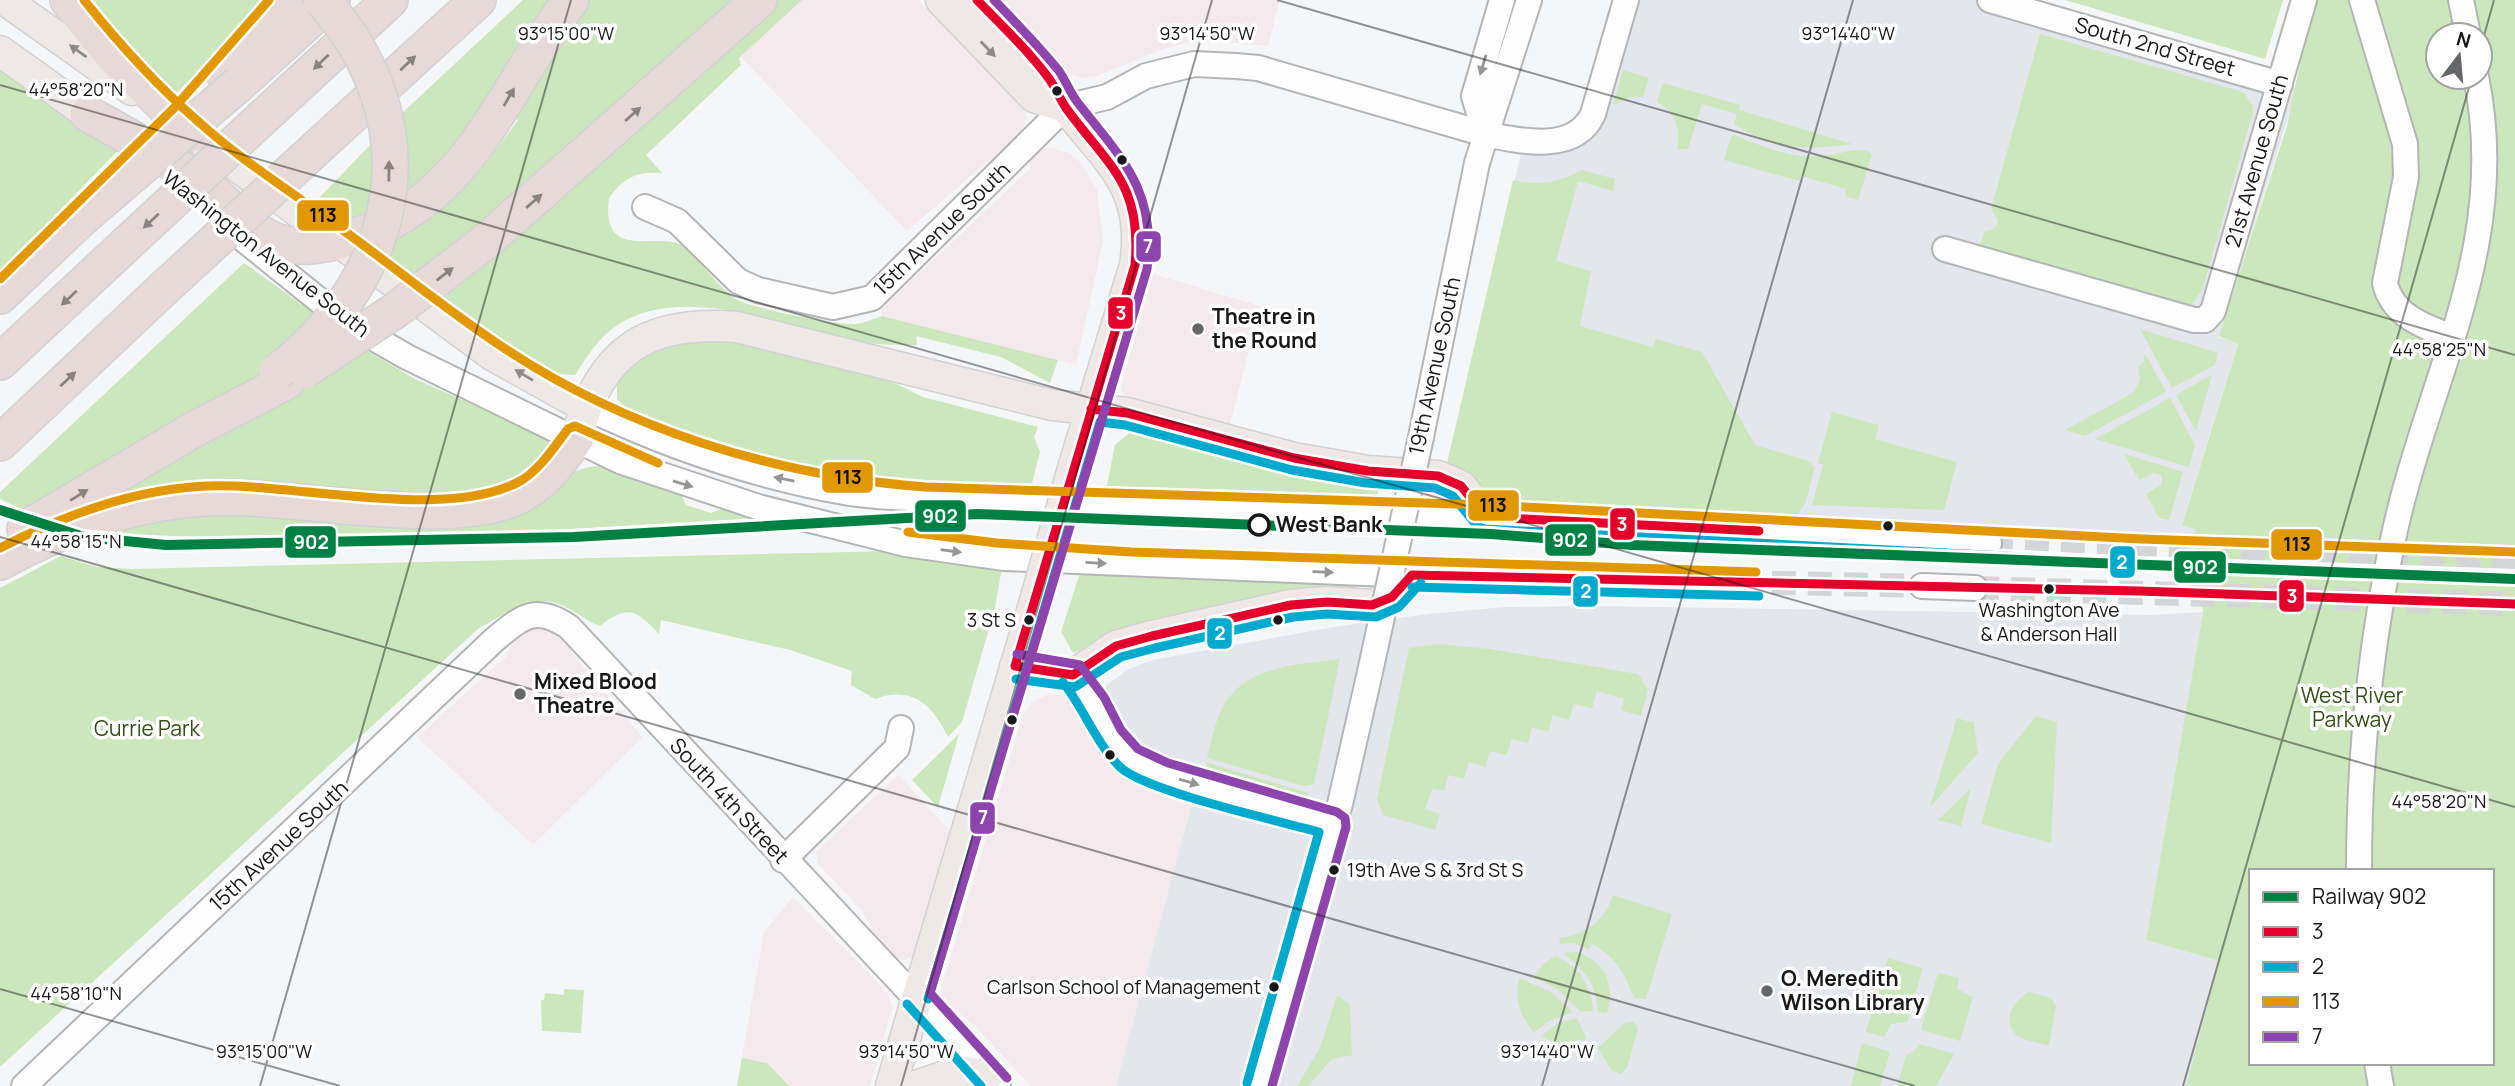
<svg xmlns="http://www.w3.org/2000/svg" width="2515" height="1086" font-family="Manrope,sans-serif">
<rect width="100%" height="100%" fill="#f5f6f8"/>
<path fill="#f4e9ec" d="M794,0H918L1022,104L1027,118L1021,133L907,231L736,52Z
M1004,0H1280L1268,46L1215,41L1187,43L1162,49L1097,76L1083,78L1059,71Z
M1051,148L1069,153L1080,162L1097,190L1103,241L1076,365L882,316L881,309L1030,169L1029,155L1038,149Z
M1153,274L1260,306L1230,424L1137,402L1124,396L1121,387Z
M529,624L547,626L563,638L575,657L642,737L533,845L417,737L507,656L515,636Z
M1049,694L1063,695L1078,708L1095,742L1127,775L1137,781L1193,798L1116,1086H1031L974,1025L944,1001L941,990L1023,714L1035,700Z
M898,775L951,832L917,947L912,957L903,960L894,958L878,941L861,909L818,864L816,852Z
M793,897L886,991L890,999L892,1008L870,1086H737L764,932Z"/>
<path fill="#e3e6ec" d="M1626,0H1990L2297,89L2219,337L2238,343L2182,524L2195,529L2193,538L1751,520L1663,511L1445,472L1524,141L1577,134Z
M1599,606L2153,615L2203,612L2146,940L2219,961L2186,1086H1116L1201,769L1148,754L1130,738L1104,687L1129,669L1152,660L1334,627L1429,614L1505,607Z"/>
<path fill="#cce7bc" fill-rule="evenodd" d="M76,0H263L235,36L172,97Z
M523,0H560L442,166L400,197L399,116Z
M585,0H739L412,282L386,262L393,234C450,219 484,165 518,120L511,115Z
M775,0H802L739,58L741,65L646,155L662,173C637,171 624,177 609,198C600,264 660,230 683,246C703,261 715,285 736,299C750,308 840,326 856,324C865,323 873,319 882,316L1058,360L1050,383L1001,357L916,336L917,345C901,345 885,345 869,343C796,331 684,279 616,326C598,338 587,357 575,375L547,373L437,299Z
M2065,0H2283L2265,59Z
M2313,0H2515V1086H2186L2219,961L2146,940L2203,612L2193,538L2195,529L2182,525L2238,344L2219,336L2287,126ZM2438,35H2480V77H2438ZM2251,871H2492V1063H2251Z
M2040,34L2243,92L2252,104L2253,112L2203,288L2192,305L2185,308L1979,248L1984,232L1995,228L1998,221L1991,209Z
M0,64L120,148L0,273Z
M1623,70L1649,78L1643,97H1631L1613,105Z
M1663,83L1740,105L1739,110L1852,144C1809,151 1772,149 1734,124L1737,114L1702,104L1688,149H1677C1681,129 1676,112 1657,102Z
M1734,135C1765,147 1790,159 1824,156C1838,155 1854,147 1868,151L1872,155L1858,200L1845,196L1846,189L1801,176L1799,181L1724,160L1731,137Z
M376,139L373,213L338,224L316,201Z
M1582,170L1615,179L1613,191L1578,181L1556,261L1591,271L1580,326L1653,347L1656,339L1702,352L1755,445L1812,462L1811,466L1815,467L1805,504L1798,514L1523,512L1492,503L1445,472L1513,180C1540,186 1557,183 1582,170Z
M244,263L322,319L269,369L23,510L0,499V492Z
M2140,329L2218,353L2215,365L2172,388Z
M684,341H735L876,374L923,397L1038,427L1034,437L1040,452L1030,491L868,484L769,469L727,449L633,415L617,399V379C638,359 656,348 684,341Z
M359,346L415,379L559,442L508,491L90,511Z
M2145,353L2166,392L2085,436L2065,430L2133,393L2140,380L2138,366L2143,363Z
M2212,375L2196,431L2176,395Z
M2170,398L2195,445L2189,467L2095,439Z
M1832,412L1879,425L1875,439L1957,462L1944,510L1812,505L1823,465L1818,463Z
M1135,428L1381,478L1375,505L1105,495L1115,445Z
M2124,454L2183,472L2169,520L2159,518L2146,494L2162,484V476L2154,473L2139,480Z
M605,464L680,492L686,505L711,513L724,508L759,518L536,531L195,537L107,533L159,510L452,526L581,469Z
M893,551L1002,567L995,608L962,722L948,737C933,705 912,685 875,699L851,685L852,671L790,650L661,620L659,634C636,610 628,604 600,626C588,622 578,613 566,607C532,590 508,613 479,628L0,1067V588L61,556L97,567L132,569Z
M1080,573L1355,584L1352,599L1110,639L1073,653L1061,632Z
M1439,644L1490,649L1638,674L1648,690L1641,716L1621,710L1624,699L1597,691L1592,708L1574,704L1569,720L1553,715L1548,732L1532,727L1528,743L1512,739L1506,755L1490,751L1485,767L1469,762L1464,779L1448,775L1444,791L1432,789L1425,809L1440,814L1435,830L1383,815L1377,799L1409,648Z
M1340,659L1314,784L1304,786L1207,758C1211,743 1214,725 1221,711C1243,665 1296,665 1340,659Z
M2036,716L2057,722L2051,843L1981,824L1998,764Z
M1957,718L1974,723L1978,753L1930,807Z
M959,734L938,807L912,780Z
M1205,762L1308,793L1307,798L1211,772Z
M1971,788L1961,826L1938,820Z
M1613,895L1672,914L1646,999L1634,998C1624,973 1616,957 1592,944L1589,949L1572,943L1560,944L1559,938C1585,935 1605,921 1613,895Z
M1578,952C1605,963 1616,985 1607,1013L1598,1012C1597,983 1584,970 1563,953Z
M1555,956C1578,965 1592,986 1593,1011L1581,1012L1557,989L1534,977L1542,965Z
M1888,958L1923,968L1907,1022L1891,1024L1884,1037L1866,1032Z
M1938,973L1959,978L1957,989L1973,997L1960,1041L1921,1030Z
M1519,978L1551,992L1573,1012L1549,1021L1534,1032C1520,1016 1514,999 1519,978Z
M564,989L584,990L581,1033L542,1031L541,1000H544L545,993L564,995Z
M2029,992L2051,998L2056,1006L2049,1046C2040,1043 2023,1041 2016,1034C2001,1019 2015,999 2029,992Z
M1337,995L1350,1005L1352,1055L1332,1059L1308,1086H1297L1320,1048Z
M1577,1018L1587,1039L1558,1044L1540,1036L1560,1022Z
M1626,1022H1634L1638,1029L1627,1068L1621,1074L1612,1071L1598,1048Z
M1862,1043L1890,1052L1880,1086H1851Z
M1919,1044L1954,1054L1936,1086H1897L1906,1055L1915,1051Z
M742,1058L767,1063L789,1086H737Z"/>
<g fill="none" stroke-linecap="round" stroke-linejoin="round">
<path stroke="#d4d5d7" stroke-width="24" stroke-dasharray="24 12" stroke-linecap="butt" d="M1989,543L2515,564
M1412,575L1922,586
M1975,588L2515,604"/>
<g stroke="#b4b5b6" stroke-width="28">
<path id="minor" d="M1990,0L2280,84
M2362,0L2405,144L2406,177L2385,283C2392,315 2424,327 2453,337
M2461,0L2468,35
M1485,134L1474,96L1502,0
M645,207L677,221L738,281L758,290L833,307L872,298L1065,107L1107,97L1146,76L1194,64L1236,66L1258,68L1485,134C1519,141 1575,154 1593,114L1626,0
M237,234L346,322L407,357L620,461L758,507L906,544L1004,558L1411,575
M1945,249L2194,320H2205L2213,311L2304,0
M585,407C667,446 754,476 844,492C870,497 898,497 925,499L1486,517L1989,543
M1421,437L1477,163L1529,0
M1922,586L1975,588
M1073,675L1094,703L1111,737L1130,759L1164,775L1334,824
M783,860L897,748L901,728
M2359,871C2359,757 2370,646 2394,535C2428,377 2511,245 2476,77
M2377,1063L2381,1086
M24,1086L494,640C522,617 535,604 569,627C711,781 855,933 998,1086
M1259,1086L1340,804L1370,672"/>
</g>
<g stroke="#d1d2d3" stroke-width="33">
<path id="major" d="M5,0L132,90
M941,0L1034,97L1065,107
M977,0C1001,26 1029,52 1050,80C1057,89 1060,100 1066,108C1108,162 1147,188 1135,265L1074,465
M0,51L88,114
M204,142L492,355L585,407
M576,438C601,350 646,320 737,327L1052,405L1127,413L1294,458L1368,471L1438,476L1461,486L1486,517
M1015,666L1073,675L1116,646L1152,636L1291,605L1327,602L1372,605L1392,597L1412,575
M891,1086L1036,597
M916,1086L959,1071L988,1075"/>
</g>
<g stroke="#d1d2d3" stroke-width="38">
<path id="highway" d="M68,0L114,57L193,134
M223,72L285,0
M239,84L332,0
M273,108L390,0
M88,114C128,136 168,158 205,186C225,201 250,230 271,239C297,251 323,246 349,238C470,205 502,89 571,0
M322,143L478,0
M485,242L759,0
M0,296L82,218
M0,362L119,251
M0,443L162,290
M25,529L193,430L287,381
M0,562C64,527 132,502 206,498C291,492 459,534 526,492C548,478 562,458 576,438"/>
</g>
<use href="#minor" stroke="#fefefe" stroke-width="24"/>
<use href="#major" stroke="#f0e8e7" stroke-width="30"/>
<use href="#highway" stroke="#e7d9d8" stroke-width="35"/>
<g stroke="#b4b5b6" stroke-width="28" stroke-linecap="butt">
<path id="minor-bridge" d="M1370,672L1421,437"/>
</g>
<g stroke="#d1d2d3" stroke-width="33" stroke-linecap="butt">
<path id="major-bridge" d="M1036,597L1074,465"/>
</g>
<g stroke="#d1d2d3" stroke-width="38" stroke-linecap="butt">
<path id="highway-bridge" d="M82,218L239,84
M119,251L273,108
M162,290L322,143
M305,370L396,310L485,242
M277,372C403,275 432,123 322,0"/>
</g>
<use href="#minor-bridge" stroke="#fefefe" stroke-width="24"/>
<use href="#major-bridge" stroke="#f0e8e7" stroke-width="30"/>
<use href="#highway-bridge" stroke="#e7d9d8" stroke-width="35"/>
<g stroke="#fff" stroke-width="14">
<path id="bus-1" d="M977,0C1002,26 1029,51 1050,80C1056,89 1060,99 1066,108C1110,168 1142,184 1135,265L1015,666
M1091,409L1127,413L1294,458L1368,471L1438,476L1461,486L1486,517
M1486,517L1759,531
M1412,575L2139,591L2515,604
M1015,666L1073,675L1116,646L1152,636L1291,605L1327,602L1372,605L1392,597L1412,575"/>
</g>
<g stroke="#fff" stroke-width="14">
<path id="bus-2" d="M1412,587L1759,596
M1016,679L1075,687L1121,657L1155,648L1293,617L1327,614L1376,617L1399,607L1421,583
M1063,682C1084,709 1096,743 1120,767C1145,791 1279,821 1319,832L1247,1083
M928,999L1100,422L1125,425L1292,470L1366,483L1435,488L1453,496L1477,526L1484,529L2139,563L2515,576
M907,1004L981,1086"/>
</g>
<g stroke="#fff" stroke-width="14">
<path id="bus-3" d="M84,0C119,44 157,86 200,123C243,162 294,193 340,228C393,266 444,308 498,344C623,429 776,476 926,487L1486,505L2141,539L2515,552
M0,279L175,107L269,0
M908,532L997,543L1131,552L1756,572
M0,548C64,515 134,489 207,486C292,482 449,523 522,480C541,468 554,447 568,429L575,426L658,463"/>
</g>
<g stroke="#fff" stroke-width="14">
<path id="bus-4" d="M994,0C1016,23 1039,46 1059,71C1066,81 1070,93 1078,103C1122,159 1157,191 1147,269L930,993L1007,1078
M1017,654L1080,665L1104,697L1121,730L1138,749L1168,763L1337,812L1345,818L1346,827L1272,1086"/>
</g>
<use href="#bus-1" stroke="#e4002b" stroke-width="9"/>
<use href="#bus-2" stroke="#00a9ce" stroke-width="9"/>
<use href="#bus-3" stroke="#e19802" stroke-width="9"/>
<use href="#bus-4" stroke="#8e44ad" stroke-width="9"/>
<g stroke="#fff" stroke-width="16">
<path id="rail-1" d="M0,510L84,537L166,545L574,537L978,514L1491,534L1632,545L2515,579"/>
</g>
<use href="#rail-1" stroke="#008144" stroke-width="10"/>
</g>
<defs><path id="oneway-solid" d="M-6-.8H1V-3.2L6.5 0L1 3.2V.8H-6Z" transform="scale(1.75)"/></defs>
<g fill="#8e8a8a">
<use href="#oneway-solid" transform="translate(988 49) rotate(46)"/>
<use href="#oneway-solid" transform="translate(78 51) rotate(-144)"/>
<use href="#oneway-solid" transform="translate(524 375) rotate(-149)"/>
</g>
<g fill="#898282">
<use href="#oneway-solid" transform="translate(321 62) rotate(136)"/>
<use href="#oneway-solid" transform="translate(408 63) rotate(-43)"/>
<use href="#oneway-solid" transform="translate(509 97) rotate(-60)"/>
<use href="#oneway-solid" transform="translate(633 114) rotate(-42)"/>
<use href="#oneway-solid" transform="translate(389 171) rotate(-89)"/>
<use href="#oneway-solid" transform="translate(534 201) rotate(-41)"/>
<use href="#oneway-solid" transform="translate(151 221) rotate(137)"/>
<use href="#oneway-solid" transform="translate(445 274) rotate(-38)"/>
<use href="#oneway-solid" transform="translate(69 298) rotate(137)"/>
<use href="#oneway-solid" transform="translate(68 379) rotate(-43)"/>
<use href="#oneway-solid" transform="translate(79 495) rotate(-32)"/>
</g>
<g fill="#969697">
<use href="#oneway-solid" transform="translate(1483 65) rotate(107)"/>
<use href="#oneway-solid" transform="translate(784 479) rotate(-168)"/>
<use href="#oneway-solid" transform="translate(683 484) rotate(17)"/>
<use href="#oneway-solid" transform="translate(951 551) rotate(8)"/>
<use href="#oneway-solid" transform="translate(1096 563) rotate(3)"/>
<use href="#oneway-solid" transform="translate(1323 572) rotate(2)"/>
<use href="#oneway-solid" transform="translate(1189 782) rotate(16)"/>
</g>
<path fill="none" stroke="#171819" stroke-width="2" stroke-opacity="0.45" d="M1277,0L2515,355M2480,50L2494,0M0,85L2515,807M0,537L1915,1086M0,989L340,1086M260,1086L571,0M901,1086L1212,0M1542,1086L1853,0M2183,1086L2472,77"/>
<g fill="#171819" stroke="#fff" stroke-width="2.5">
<circle cx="1057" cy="91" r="6"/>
<circle cx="1122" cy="160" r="6"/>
<circle cx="1888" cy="526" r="6"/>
<circle cx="2049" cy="589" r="6"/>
<circle cx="1029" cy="620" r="6"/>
<circle cx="1278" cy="620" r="6"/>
<circle cx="1012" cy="720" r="6"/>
<circle cx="1110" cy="755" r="6"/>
<circle cx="1334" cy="870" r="6"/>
<circle cx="1274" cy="987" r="6"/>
</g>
<g fill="#656667" stroke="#fff" stroke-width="2.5">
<circle cx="1198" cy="329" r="7"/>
<circle cx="520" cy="694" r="7"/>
<circle cx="1767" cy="991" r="7"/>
</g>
<circle fill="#fff" stroke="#171819" stroke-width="3.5" cx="1259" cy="525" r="10"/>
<g text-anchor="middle" stroke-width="7" stroke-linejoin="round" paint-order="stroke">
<g font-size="19" fill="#171819" stroke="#fff" text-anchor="end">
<text x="2049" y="617" text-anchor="middle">Washington Ave<tspan x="2049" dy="24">&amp; Anderson Hall</tspan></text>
<text x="1016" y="627">3 St S</text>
<text x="1347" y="877" text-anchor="start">19th Ave S &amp; 3rd St S</text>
<text x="1261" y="994">Carlson School of Management</text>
</g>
<g font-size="21" fill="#171819" stroke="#fff">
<text transform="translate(2155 47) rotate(16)" y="7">South 2nd Street</text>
<text transform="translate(2257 161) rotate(-74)" y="7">21st Avenue South</text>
<text transform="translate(942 229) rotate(-44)" y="7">15th Avenue South</text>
<text transform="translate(266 254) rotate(38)" y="7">Washington Avenue South</text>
<text transform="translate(1435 366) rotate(-78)" y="7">19th Avenue South</text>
<text transform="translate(729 801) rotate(47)" y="7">South 4th Street</text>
<text transform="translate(279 846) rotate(-43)" y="7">15th Avenue South</text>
</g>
<g font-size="21" font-weight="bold" fill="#171819" stroke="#fff" text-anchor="start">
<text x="1212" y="324">Theatre in<tspan x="1212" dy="24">the Round</tspan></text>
<text x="534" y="689">Mixed Blood<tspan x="534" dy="24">Theatre</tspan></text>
<text x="1781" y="986">O. Meredith<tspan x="1781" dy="24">Wilson Library</tspan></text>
</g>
<g font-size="21" font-weight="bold" fill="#171819" stroke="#fff" text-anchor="start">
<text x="1276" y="532">West Bank</text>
</g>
<g font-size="21" fill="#325117" stroke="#fff">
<text x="2352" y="703">West River<tspan x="2352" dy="24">Parkway</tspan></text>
<text x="147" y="736">Currie Park</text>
</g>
</g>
<g font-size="18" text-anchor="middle" fill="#171819" stroke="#fff" stroke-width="7" stroke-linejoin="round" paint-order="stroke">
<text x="566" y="40">93°15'00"W</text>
<text x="1207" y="40">93°14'50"W</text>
<text x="1848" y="40">93°14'40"W</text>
<text x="76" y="96">44°58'20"N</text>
<text x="2439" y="356">44°58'25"N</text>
<text x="76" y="548">44°58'15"N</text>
<text x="2439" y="808">44°58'20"N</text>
<text x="76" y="1000">44°58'10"N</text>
<text x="264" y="1058">93°15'00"W</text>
<text x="906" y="1058">93°14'50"W</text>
<text x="1547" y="1058">93°14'40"W</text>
</g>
<g stroke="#fff" stroke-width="2.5">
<rect x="296" y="199" width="54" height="33" rx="7" fill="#e19802"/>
<rect x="1135" y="230" width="27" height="33" rx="7" fill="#8e44ad"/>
<rect x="1107" y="296" width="27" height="34" rx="7" fill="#e4002b"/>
<rect x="821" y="461" width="53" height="33" rx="7" fill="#e19802"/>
<rect x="1467" y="489" width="53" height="33" rx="7" fill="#e19802"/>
<rect x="914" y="499" width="53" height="34" rx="7" fill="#008144"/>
<rect x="1609" y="507" width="27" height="34" rx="7" fill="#e4002b"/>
<rect x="1544" y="523" width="53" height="34" rx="7" fill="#008144"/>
<rect x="284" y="525" width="53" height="34" rx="7" fill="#008144"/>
<rect x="2270" y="528" width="53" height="33" rx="7" fill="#e19802"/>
<rect x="2109" y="545" width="27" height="34" rx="7" fill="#00a9ce"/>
<rect x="2173" y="550" width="54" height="34" rx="7" fill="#008144"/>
<rect x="1572" y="575" width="27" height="33" rx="7" fill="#00a9ce"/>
<rect x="2278" y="579" width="27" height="34" rx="7" fill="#e4002b"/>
<rect x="1206" y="617" width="27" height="33" rx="7" fill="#00a9ce"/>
<rect x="969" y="801" width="27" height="34" rx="7" fill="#8e44ad"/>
</g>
<g font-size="19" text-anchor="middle" font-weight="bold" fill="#fff">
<text x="1148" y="253">7</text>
<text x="1121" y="320">3</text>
<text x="940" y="523">902</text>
<text x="1622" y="531">3</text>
<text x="1570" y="547">902</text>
<text x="311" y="549">902</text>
<text x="2122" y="569">2</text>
<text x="2200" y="574">902</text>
<text x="1586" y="598">2</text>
<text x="2292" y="603">3</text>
<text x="1220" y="640">2</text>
<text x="983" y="824">7</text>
</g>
<g font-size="19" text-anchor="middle" font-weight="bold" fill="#111">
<text x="323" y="222">113</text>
<text x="848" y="484">113</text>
<text x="1493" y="512">113</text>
<text x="2297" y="551">113</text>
</g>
<rect x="2249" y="869" width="245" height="196" fill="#ffffff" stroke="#a2a3a3" stroke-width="2"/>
<rect x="2263" y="892" width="35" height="10" fill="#008144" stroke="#a2a3a3" stroke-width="2"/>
<text x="2312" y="904" font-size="21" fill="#171819">Railway 902</text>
<rect x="2263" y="927" width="35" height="10" fill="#e4002b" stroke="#a2a3a3" stroke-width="2"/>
<text x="2312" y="939" font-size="21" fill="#171819">3</text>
<rect x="2263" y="962" width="35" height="10" fill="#00a9ce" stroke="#a2a3a3" stroke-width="2"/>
<text x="2312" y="974" font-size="21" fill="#171819">2</text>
<rect x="2263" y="997" width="35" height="10" fill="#e19802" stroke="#a2a3a3" stroke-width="2"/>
<text x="2312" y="1009" font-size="21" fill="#171819">113</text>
<rect x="2263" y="1032" width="35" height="10" fill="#8e44ad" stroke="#a2a3a3" stroke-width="2"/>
<text x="2312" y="1044" font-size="21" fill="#171819">7</text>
<g transform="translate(2459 56) rotate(16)"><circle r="33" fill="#ffffff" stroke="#a2a3a3" stroke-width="2"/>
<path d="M0-5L12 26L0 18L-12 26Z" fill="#656667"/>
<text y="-10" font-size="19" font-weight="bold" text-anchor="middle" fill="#171819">N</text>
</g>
</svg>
